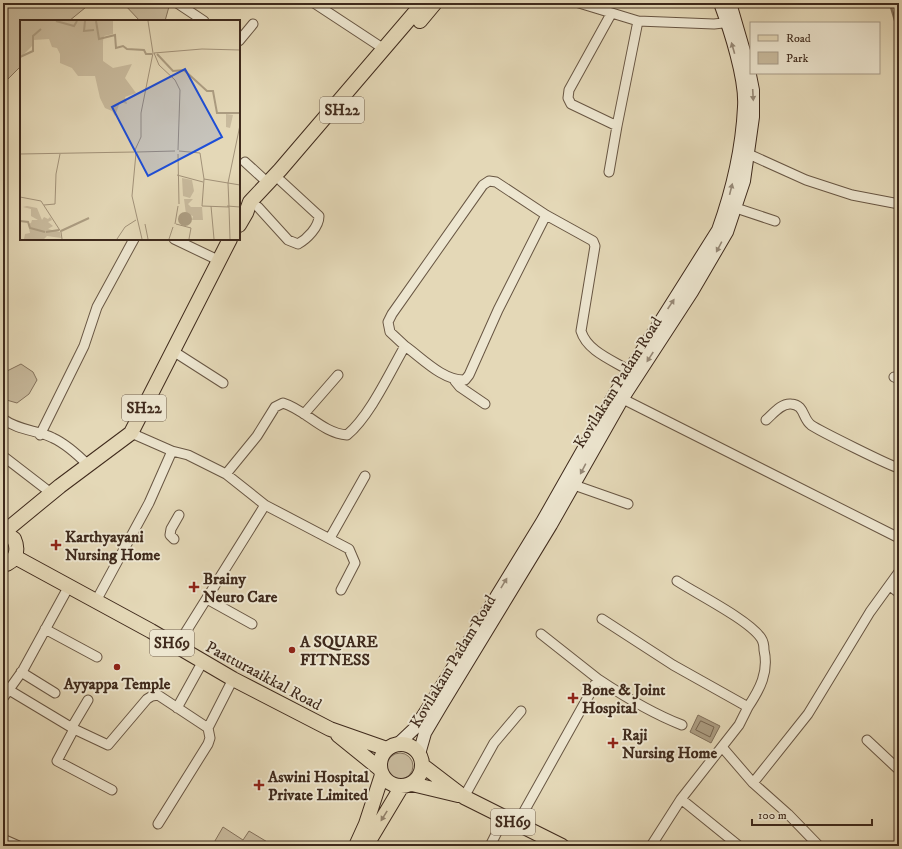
<svg xmlns="http://www.w3.org/2000/svg" width="902" height="849" font-family="'IM FELL DW Pica',serif">
<rect width="100%" height="100%" fill="#e4d8b7"/>
<filter id="stains"><feTurbulence type="fractalNoise" baseFrequency=".005" numOctaves="4"/><feColorMatrix values="0 0 0 0 .2 0 0 0 0 .09 0 0 0 0 .02 0 0 0 .5 -.17"/></filter>
<radialGradient id="worn" r=".72"><stop offset=".6" stop-color="#630" stop-opacity="0"/><stop offset="1" stop-color="#630" stop-opacity=".3"/></radialGradient>
<path fill="#c8ba9d" stroke="#84725c" d="M3,3H91L69,21H21V66L3,84Z
M123,3H170L165,21H140Z
M21,364L33,372L37,380L29,394L17,403L3,399V373Z
M387 766a13 13 0 1 1 26 0a13 13 0 1 1-26 0Z
M223,827L243,840L249,831L274,846H212Z"/>
<path fill="#ac9d82" stroke="#806f59" d="M698,715L720,726L711,743L690,732Z"/>
<g fill="none" stroke-linecap="round" stroke-linejoin="round">
<path stroke="#76644f" stroke-width="1" d="M701,721L714,727L710,737L696,730Z"/>
<path stroke="#806f59" stroke-width="2.5" d="M886,3L891,7L899,34"/>
<g stroke="#685643" stroke-width="11">
<path id="minor" d="M177,3L204,21
M314,3L384,49
M579,3L638,21L714,24L732,22
M611,14L569,90L568,98L571,104L617,126L638,21
M239,41L253,24
M744,152L806,180L852,195L899,204
M245,162L268,183
M609,172L617,126
M258,207L288,240L298,244C307,239 319,227 319,216L281,181
M736,208L775,221
M174,239L220,261
M405,346L390,332L388,322L392,314L483,185L489,181L496,182L546,215
M173,351L223,383
M894,377L899,379
M455,381L460,387L485,404
M617,396L899,538
M304,414L338,375
M3,419C19,431 38,430 53,438C66,444 78,455 88,465
M766,420C773,414 781,403 791,404C805,405 802,418 811,425C818,430 892,467 899,468
M40,435L84,346L97,307L134,239
M172,451L188,455L226,474L257,436L275,407L283,403C306,410 322,433 347,435C370,416 390,372 405,346C422,358 443,381 465,380L469,375L498,310L546,215L593,241L595,246L581,331C587,351 612,360 630,371
M3,456L51,493
M226,474L265,505L349,549L355,563L341,590
M574,485L628,504
M330,538L365,476
M174,539L170,535L171,529L179,515
M677,581C697,594 749,620 761,638C763,641 764,646 764,650C769,672 760,689 748,707
M890,586L899,593
M207,599L252,624
M96,601L149,503L172,451L131,433
M602,619L673,665L748,707L739,725L681,799L651,846
M45,629L97,657
M177,646L265,505
M21,672L55,693
M598,679C625,697 651,713 682,725
M9,690L74,729L108,745L147,699L152,696L158,695L208,728L233,679
M3,698L23,670L69,586
M177,708L203,661
M72,727L88,700
M74,729L57,761L112,790
M867,740L899,770
M722,747L753,783L788,814L819,846
M753,783L808,714L870,612L899,572
M464,797L494,743L521,711
M681,799L739,846
M158,824L208,744L210,738L208,728
M517,824L598,679L541,634
M3,839L19,846
M490,846L504,818"/>
</g>
<g stroke="#3f2a1c" stroke-width="14">
<path id="secondary" d="M398,744L415,728L433,700L542,522L614,395L718,230C732,191 742,149 744,107C746,79 730,30 720,3
M419,754L425,733L441,706L551,525L623,398L692,292L727,232L744,181L753,117V90L748,65L730,3"/>
</g>
<g stroke="#3f2a1c" stroke-width="16">
<path id="primary" d="M420,21L435,3
M239,225L246,213L250,202L280,170L423,3
M3,532L14,539C19,550 16,562 3,565
M4,532L60,486L131,433L230,239
M15,557L151,631L233,679L330,729L387,749
M338,735L380,769
M380 765a21 21 0 1 1 42 0a21 21 0 1 1-42 0Z
M422,765L464,797L562,846
M412,784L458,795
M356,846L366,824L382,775
M366,846L402,786"/>
</g>
<use href="#minor" stroke="#ede6d0" stroke-width="9"/>
<use href="#secondary" stroke="#ede6d0" stroke-width="12"/>
<use href="#primary" stroke="#e4d8b7" stroke-width="14"/>
</g>
<defs><path id="oneway-solid" d="M-6-.8H1V-3.2L6.5 0L1 3.2V.8H-6Z"/></defs>
<g fill="#968876">
<use href="#oneway-solid" transform="translate(733 48) rotate(-106)"/>
<use href="#oneway-solid" transform="translate(753 95) rotate(87)"/>
<use href="#oneway-solid" transform="translate(731 189) rotate(-76)"/>
<use href="#oneway-solid" transform="translate(719 247) rotate(118)"/>
<use href="#oneway-solid" transform="translate(671 304) rotate(-56)"/>
<use href="#oneway-solid" transform="translate(650 357) rotate(123)"/>
<use href="#oneway-solid" transform="translate(583 469) rotate(118)"/>
<use href="#oneway-solid" transform="translate(504 583) rotate(-59)"/>
</g>
<use fill="#92816a" href="#oneway-solid" transform="translate(384 816) rotate(122)"/>
<g fill="#8f2418" stroke="#ede6d0" stroke-width="1.5">
<path d="M54 539h4v4h4v4h-4v4h-4v-4h-4v-4h4z"/>
<path d="M192 581h4v4h4v4h-4v4h-4v-4h-4v-4h4z"/>
<circle cx="292" cy="650" r="4"/>
<circle cx="117" cy="667" r="4"/>
<path d="M571 692h4v4h4v4h-4v4h-4v-4h-4v-4h4z"/>
<path d="M611 737h4v4h4v4h-4v4h-4v-4h-4v-4h4z"/>
<path d="M257 779h4v4h4v4h-4v4h-4v-4h-4v-4h4z"/>
</g>
<g text-anchor="middle" stroke-width="4" stroke-linejoin="round" paint-order="stroke">
<g fill="#ede6d0" stroke="#736252" stroke-width="1">
<rect x="320" y="97" width="44" height="26" rx="3"/>
<rect x="122" y="395" width="44" height="26" rx="3"/>
<rect x="150" y="630" width="44" height="26" rx="3"/>
<rect x="491" y="809" width="44" height="26" rx="3"/>
</g>
<g font-size="15" font-weight="bold" fill="#3f2a1c">
<text x="342" y="115">SH22</text>
<text x="144" y="413">SH22</text>
<text x="172" y="648">SH69</text>
<text x="513" y="827">SH69</text>
</g>
<g font-size="16" fill="#3f2a1c" stroke="#ede6d0">
<text transform="translate(617 382) rotate(-58)" y="6">Kovilakam Padam Road</text>
<text transform="translate(452 661) rotate(-59)" y="6">Kovilakam Padam Road</text>
<text transform="translate(264 675) rotate(28)" y="6">Paatturaaikkal Road</text>
</g>
<g font-size="16" font-weight="bold" fill="#3f2a1c" stroke="#ede6d0" text-anchor="start">
<text x="65" y="542">Karthyayani<tspan x="65" dy="18">Nursing Home</tspan></text>
<text x="203" y="584">Brainy<tspan x="203" dy="18">Neuro Care</tspan></text>
<text x="300" y="647">A SQUARE<tspan x="300" dy="18">FITNESS</tspan></text>
<text x="117" y="689" text-anchor="middle">Ayyappa Temple</text>
<text x="582" y="695">Bone &amp; Joint<tspan x="582" dy="18">Hospital</tspan></text>
<text x="622" y="740">Raji<tspan x="622" dy="18">Nursing Home</tspan></text>
<text x="268" y="782">Aswini Hospital<tspan x="268" dy="18">Private Limited</tspan></text>
</g>
</g>
<g transform="translate(20 20)">
<rect width="220" height="220" fill="#e4d8b7"/>
<path d="M0,1H93V14L84,16L83,21V41L93,48L112,44L105,58L116,73L105,77L107,84L100,82L95,96L92,91L85,88L80,78L75,56H58L52,48L40,43V34L37,28L32,27L29,19L13,20L12,26L0,38ZM206,94L213,95L210,108L206,107ZM162,158L172,160L174,171L170,178L163,176ZM164,179H173L168,184L171,187H182L183,200H172L173,196L166,194ZM7,186L17,188L22,200L24,197L28,199L30,197L32,200L28,202L33,206L28,209L40,212L41,218L27,216L24,219H4L5,214L10,213L8,204L11,203L12,200H18L11,196V189L3,187Z" fill="#c8ba9d"/>
<path d="M158 199a7 7 0 1 1 14 0a7 7 0 1 1-14 0Z" fill="#ac9d82"/>
<path fill="none" stroke="#ac9d82" stroke-width="2" d="M36,1L54,6L57,1M65,1L64,11L74,10M76,1L79,19L95,15L96,28L103,26L107,29L124,30L126,34H132M137,34L153,51L164,50L187,71H193L197,93H220M0,37L13,31V16L21,9M0,201L8,202L10,208L25,212M41,211L69,198M26,212L39,210"/>
<path fill="none" stroke="#a29279" stroke-width="1" d="M134,33L182,29L220,30M134,33L139,45L155,60L160,70L158,130M115,130L121,117V93L133,33L128,1M159,131L180,133L184,159M117,132L155,131M116,133L112,176L122,219M0,134L114,132M158,134L159,184M157,155L183,162M184,159L182,186L209,187M184,159L220,165M208,163L220,105M208,163L209,187M0,177L21,181L41,212L42,219M24,185L35,184L36,154L40,134M191,186L194,219M207,186L220,187M209,187L210,219M125,204L128,219M155,204L158,186M156,204L171,208L169,219M97,219L105,207L116,200M149,219L153,207"/>
<path fill="#1d4ed8" fill-opacity="0.15" stroke="#1d4ed8" stroke-width="2" d="M165,49L202,117L128,156L92,87Z"/>
<rect width="220" height="220" fill="none" stroke="#3f2a1c" stroke-width="2"/>
</g>
<rect width="902" height="849" fill="none" stroke="#e4d8b7" stroke-width="16"/>
<rect x="4" y="4" width="894" height="841" fill="none" stroke="#3f2a1c" stroke-width="2"/>
<rect x="8" y="8" width="886" height="833" fill="none" stroke="#3f2a1c"/>
<rect x="750" y="22" width="130" height="52" fill="#ede6d0" stroke="#a79b88"/>
<rect x="758" y="35" width="20" height="6" fill="#e4d8b7" stroke="#a79b88"/>
<text x="786" y="42" font-size="12" fill="#3f2a1c">Road</text>
<rect x="758" y="52" width="20" height="12" fill="#c8ba9d" stroke="#a79b88"/>
<text x="786" y="62" font-size="12" fill="#3f2a1c">Park</text>
<path d="M752 819v6h120v-6" fill="none" stroke="#3f2a1c" stroke-width="2"/>
<text x="758" y="819" font-size="12" fill="#3f2a1c" stroke="#ede6d0" stroke-width="3" paint-order="stroke">100 m</text>
<rect width="100%" height="100%" filter="url(#stains)"/>
<rect width="100%" height="100%" fill="url(#worn)"/>
</svg>
